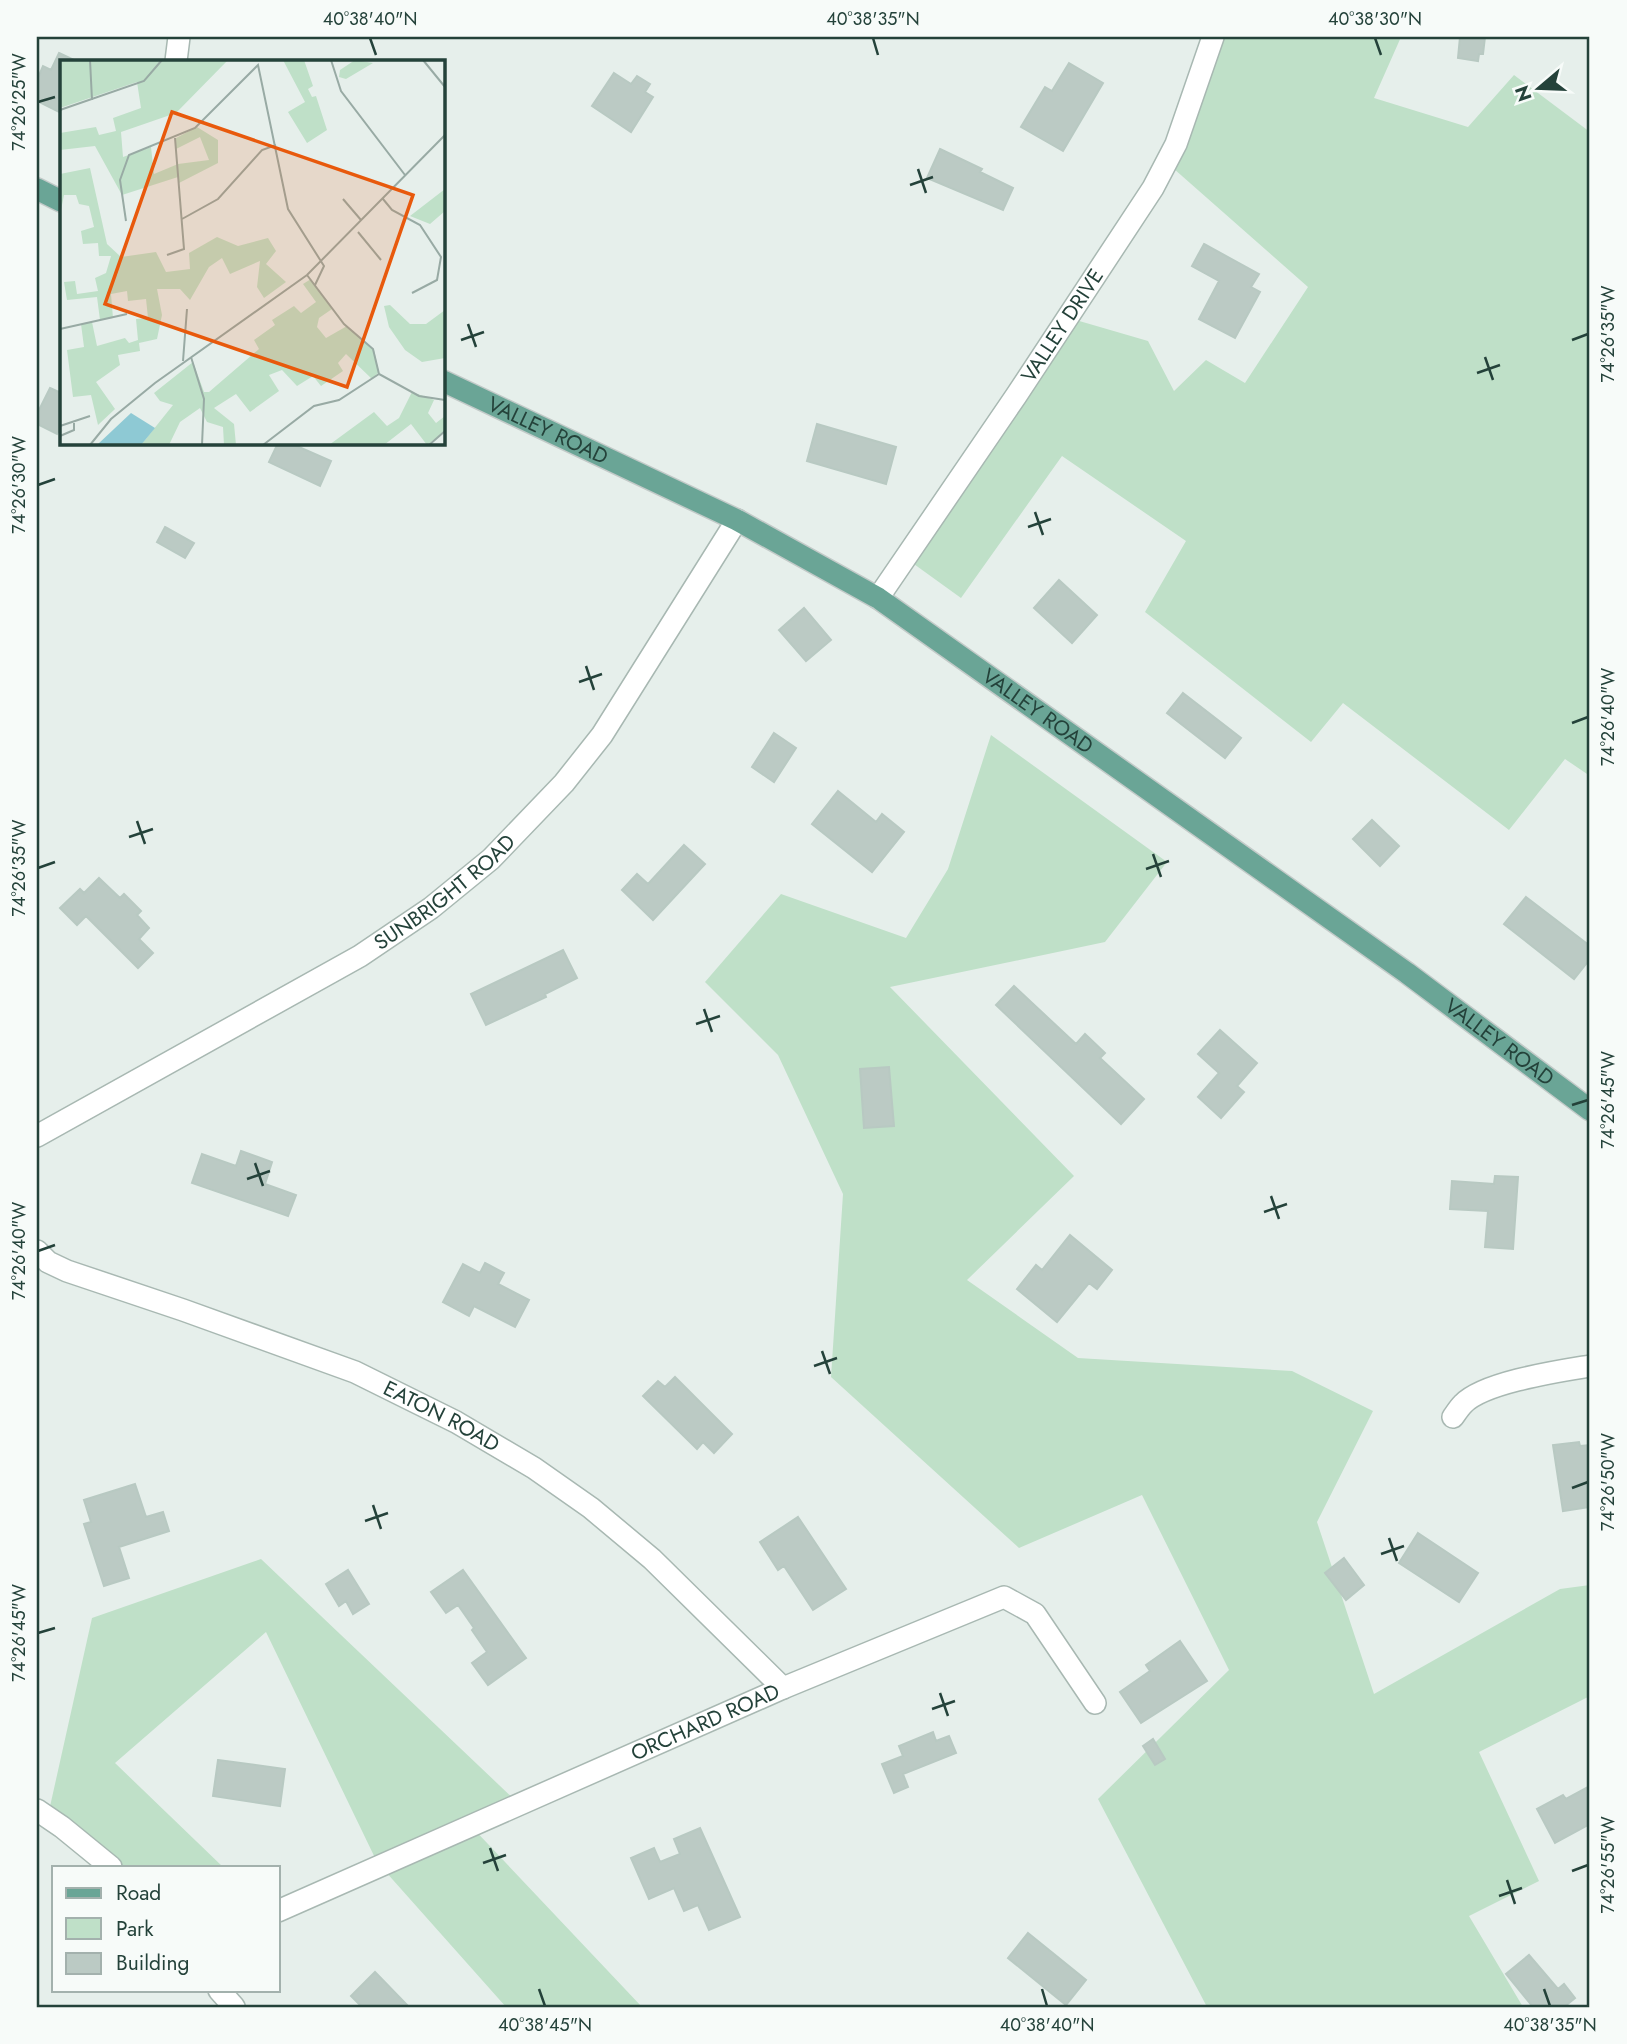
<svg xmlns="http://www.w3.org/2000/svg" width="1627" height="2044" font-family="Jost,sans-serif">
<rect width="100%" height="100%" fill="#e6efeb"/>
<path fill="#bfe0c8" d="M1216,37H1401L1374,98L1468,127L1514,75L1590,132V776L1565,759L1509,830L1343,703L1311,742L1145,612L1186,541L1062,456L961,598L900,554L1069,318L1148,341L1174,391L1206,360L1245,383L1308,287L1165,161Z
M991,735L1167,862L1105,942L890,987L1074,1176L967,1280L1078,1358L1292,1371L1373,1411L1317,1522L1374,1694L1560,1589L1590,1585V1696L1479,1752L1539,1881L1469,1916L1523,2007H1207L1098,1799L1229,1670L1142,1495L1019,1548L831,1377L843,1194L778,1055L705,982L781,894L906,938L948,869Z
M261,1559L518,1803L469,1824L642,2007H506L377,1862L266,1632L115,1763L223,1867H110L49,1811L92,1618Z"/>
<path fill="#bbcac4" stroke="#b8c9c2" stroke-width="2" d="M1460,37H1485L1483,54H1479L1478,61L1458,58Z
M59,53L76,61H61V113L37,101V80L43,66L51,70Z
M1069,63L1103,83L1063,151L1021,127L1045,87L1052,91Z
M614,73L631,84L637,76L650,84L645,92L653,97L631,132L592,106Z
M940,149L982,169L980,172L1013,188L1003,210L927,178Z
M1204,244L1259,274L1251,287L1260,292L1235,338L1199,319L1219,281L1192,266Z
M50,388L61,393V426L57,434L37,424V414Z
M817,424L896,447L886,484L807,461Z
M278,443H290L331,461L320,486L269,462Z
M165,527L194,543L185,558L157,542Z
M1059,580L1097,615L1072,643L1034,608Z
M804,608L831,640L806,661L779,630Z
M1183,693L1241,738L1225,758L1167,713Z
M774,733L796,748L774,782L752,767Z
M838,791L876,822L882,814L904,832L872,872L812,824Z
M1372,820L1399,846L1380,866L1353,839Z
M684,845L705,864L653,920L622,890L637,874L648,884Z
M99,878L120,898L124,894L141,911L137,915L149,928L139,939L153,953L138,968L86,916L77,925L60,908L80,889L84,893Z
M1526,897L1590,946V959L1574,979L1504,924Z
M563,950L577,978L545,994L546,997L486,1025L471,994Z
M1014,986L1076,1044L1085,1034L1105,1053L1100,1058L1144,1099L1121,1124L996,1005Z
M1220,1030L1257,1063L1237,1086L1244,1092L1221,1118L1198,1097L1219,1073L1198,1054Z
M889,1067L894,1126L864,1128L860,1069Z
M241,1151L272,1162L265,1184L296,1195L288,1216L192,1183L202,1154L236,1166Z
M1495,1176L1518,1177L1513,1249L1485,1247L1488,1211L1450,1209L1452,1181L1494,1184Z
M1070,1235L1112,1270L1097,1289L1089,1283L1057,1322L1017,1289L1036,1265L1042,1270Z
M485,1263L504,1273L498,1284L529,1300L515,1327L474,1306L469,1316L443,1302L463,1264L480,1273Z
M675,1377L732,1434L714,1453L703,1442L697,1449L643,1396L658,1381L665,1387Z
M1579,1442L1580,1446L1590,1445V1507L1563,1511L1553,1445Z
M135,1484L146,1517L163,1512L169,1531L119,1547L129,1578L104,1586L84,1524L91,1522L84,1500Z
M798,1517L846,1589L813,1610L784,1566L778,1570L760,1542Z
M1418,1533L1478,1573L1459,1602L1399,1563Z
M1344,1558L1364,1585L1346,1600L1325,1573Z
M348,1570L369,1604L353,1614L346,1601L339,1606L326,1584Z
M463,1570L526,1658L488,1685L472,1663L487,1652L472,1630L474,1628L458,1605L446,1613L431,1592Z
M1180,1641L1207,1681L1141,1723L1120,1692L1150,1671L1146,1665Z
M933,1732L936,1741L949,1736L956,1753L903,1774L908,1787L894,1793L882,1764L903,1756L899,1746Z
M1153,1739L1165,1759L1155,1765L1143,1746Z
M218,1760L285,1769L280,1806L213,1796Z
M1590,1786V1824L1555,1843L1537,1809L1563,1795L1566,1799Z
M700,1828L740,1917L709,1930L698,1905L684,1911L674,1888L649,1899L631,1858L654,1848L660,1862L680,1854L674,1839Z
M1028,1933L1086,1980L1066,2005L1008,1958Z
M1529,1955L1558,1989L1564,1984L1575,1998L1564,2007H1533L1506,1974Z
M375,1972L409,2007H362L351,1996Z"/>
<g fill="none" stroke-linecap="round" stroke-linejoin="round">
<g stroke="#a8b8b2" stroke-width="24">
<g id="minor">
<path d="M176,61L179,37"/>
<path id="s1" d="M878,598L1016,396L1153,188L1176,144L1213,37"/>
<path id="s2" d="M37,1136L360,956L431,908L491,859L564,783L602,735L737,520"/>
<path id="s3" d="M37,1251L48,1262L67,1271L183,1310L355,1372L456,1422L534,1468L591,1508L652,1559L783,1688"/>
<path d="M1453,1417C1456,1413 1459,1408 1463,1404C1484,1382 1560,1371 1590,1366"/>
<path d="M37,1810L62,1827L111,1867"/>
<path id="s4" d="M278,1911L783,1688L1004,1597L1035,1614L1095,1703"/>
<path d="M219,1990L234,2007"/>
</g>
</g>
<g stroke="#c2cac8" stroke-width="24">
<g id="major">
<path d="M37,189L61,201"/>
<path id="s5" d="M443,381L737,520L878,598L1407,973L1590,1110"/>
</g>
</g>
<use href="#minor" stroke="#fff" stroke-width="21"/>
<use href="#major" stroke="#6aa596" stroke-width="21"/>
</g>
<path fill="none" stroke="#24423a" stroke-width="2.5" d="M370,38L376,55M873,38L878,55M1375,38L1381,55M38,102L55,97M918,169L926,193M910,185L933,177M468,324L476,347M461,340L484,332M1572,340L1588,334M1485,357L1493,380M1477,373L1500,365M38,485L55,479M1035,512L1043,535M1028,527L1051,519M586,666L594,690M579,682L602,674M1572,723L1588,717M137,821L145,844M129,837L153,829M1153,854L1161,877M38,868L55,862M1146,869L1169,861M704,1009L712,1032M696,1024L720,1016M1572,1105L1588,1100M255,1163L263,1186M247,1179L270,1171M1271,1196L1279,1219M1264,1212L1287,1204M38,1251L55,1245M822,1351L830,1374M814,1366L837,1358M1572,1488L1588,1482M373,1505L381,1529M365,1521L388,1513M1389,1538L1397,1561M1381,1554L1404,1546M38,1633L55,1628M940,1693L948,1716M932,1709L955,1701M490,1848L498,1871M483,1863L506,1855M1572,1871L1588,1865M1507,1880L1515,1904M1499,1896L1522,1888M539,1989L545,2006M1042,1989L1047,2006M1544,1989L1550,2006"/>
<g text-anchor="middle" stroke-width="5" stroke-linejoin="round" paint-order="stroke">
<g font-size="21" fill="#24423a" stroke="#f7fbf9">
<text dy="7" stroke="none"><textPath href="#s1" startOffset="329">VALLEY DRIVE</textPath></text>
<text dy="7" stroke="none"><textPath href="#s5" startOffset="116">VALLEY ROAD</textPath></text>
<text dy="7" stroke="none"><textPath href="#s5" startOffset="682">VALLEY ROAD</textPath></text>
<text dy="7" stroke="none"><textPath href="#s2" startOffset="476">SUNBRIGHT ROAD</textPath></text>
<text dy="7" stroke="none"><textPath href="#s5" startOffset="1250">VALLEY ROAD</textPath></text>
<text dy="7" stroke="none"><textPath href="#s3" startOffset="439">EATON ROAD</textPath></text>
<text dy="7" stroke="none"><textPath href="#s4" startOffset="467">ORCHARD ROAD</textPath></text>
</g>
</g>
<g transform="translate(60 60)">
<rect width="385" height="385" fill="#e6efeb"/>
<path d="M0,0H168L116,53L61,72L63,97L91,87L94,114L118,104L149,100L140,77L116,89V78L137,67L158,80V103L119,123L118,117L62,135L35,86L0,90V73L36,67L39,75L56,71L53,58L81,48L77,22L0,48ZM223,0H244L253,26L248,29L252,37L256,36L267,70L247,83L228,52L245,42ZM295,0L313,3L286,19L279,17L280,10ZM30,108L47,184L61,197L96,192L106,212L130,209L129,193L157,177L178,186L208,178L216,191L206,204L226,222L204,238L197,227L200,201L170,214L162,198L149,207L130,240L120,229H97L102,255L97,279L79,283L80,291L58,295L60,305L36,322L55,349L38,365L31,335L13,337L7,290L24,287L21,264L32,262L37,286L65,278L69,283L78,280L76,259L88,258L86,239L68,241L67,231L51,234L53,258L40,260L37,237L7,240L4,222L15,221L17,234L38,231L35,218L46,213L51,196H39L38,183L23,184L21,171L34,167L29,146L19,144L16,135H4L0,155V114ZM385,129V151L370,164L350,156ZM251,219L272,249L259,258L257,267L266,278L287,266L314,290L319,312L312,319L286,294L278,303L283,311L261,326L253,316L237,326L222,310L209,315L219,331L190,352L176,334L154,348L174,364L176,385H164L163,367L147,362L140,348L120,362L109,385H81L113,345L100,341L94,333L133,302L144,332H149L199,289L194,280L215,265L212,260L234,246L241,253L256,242L243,224ZM330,245L350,264H366L385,250V298L362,302L345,290L329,267L324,246ZM352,332L374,340L368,353L376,363L385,356V371L367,385L351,364L324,385H269L314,352L327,366L339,358Z" fill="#bfe0c8"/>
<path d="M71,353L95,368L81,385H37Z" fill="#8ec9d4"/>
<path fill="none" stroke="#98aaa4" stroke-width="2" d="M30,0L32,40M271,0L281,31L345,115M363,0L385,27M0,50L84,21L102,0M283,139L301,160M323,139L332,150L360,165L381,197L377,220L352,233M122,159L158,139L202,90L216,85M66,161L60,120L69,95L135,68L198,5L228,149L264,206L255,225M298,172L321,200M107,195L124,189L115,78M247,215L284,264L313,289L319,314L359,336L385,340M0,269L67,254M131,297L144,339L142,385M123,301L127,249M0,366L30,356M0,376L14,370V363M30,385L51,359L95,323L247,215L385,75M203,385L254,346L279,340L319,314M369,385L385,371"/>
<path fill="#e8590c" fill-opacity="0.15" stroke="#e8590c" stroke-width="3.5" d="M112,52L353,135L287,327L45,244Z"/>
<rect width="385" height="385" fill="none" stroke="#24423a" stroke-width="3.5"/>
</g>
<rect width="1627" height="2044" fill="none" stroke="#f7fbf9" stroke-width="77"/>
<rect x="52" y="1866" width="228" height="126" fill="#f7fbf9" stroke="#a3b1ad" stroke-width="2"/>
<rect x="66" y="1888" width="35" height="10" fill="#6aa596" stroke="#a3b1ad" stroke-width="2"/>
<text x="116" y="1900" font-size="21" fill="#24423a">Road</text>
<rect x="66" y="1918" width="35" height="21" fill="#bfe0c8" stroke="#a3b1ad" stroke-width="2"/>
<text x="116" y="1936" font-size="21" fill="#24423a">Park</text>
<rect x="66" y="1953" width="35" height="21" fill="#bbcac4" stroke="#a3b1ad" stroke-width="2"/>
<text x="116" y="1970" font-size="21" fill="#24423a">Building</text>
<g transform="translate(1539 88) rotate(251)" stroke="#f7fbf9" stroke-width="5" paint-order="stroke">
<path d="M0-5L12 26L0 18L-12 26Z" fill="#24423a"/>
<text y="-10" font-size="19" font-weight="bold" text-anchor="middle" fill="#24423a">N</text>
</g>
<rect x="38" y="38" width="1550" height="1968" fill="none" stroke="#24423a" stroke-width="2.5"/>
<g font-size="18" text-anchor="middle" fill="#24423a">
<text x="370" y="25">40°38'40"N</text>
<text x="873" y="25">40°38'35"N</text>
<text x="1375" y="25">40°38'30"N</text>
<text transform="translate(19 102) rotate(-90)" y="6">74°26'25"W</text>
<text transform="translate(1608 334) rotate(-90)" y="6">74°26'35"W</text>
<text transform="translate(19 485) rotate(-90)" y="6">74°26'30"W</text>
<text transform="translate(1608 717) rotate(-90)" y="6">74°26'40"W</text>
<text transform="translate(19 868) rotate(-90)" y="6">74°26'35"W</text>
<text transform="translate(1608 1100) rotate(-90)" y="6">74°26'45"W</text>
<text transform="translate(19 1251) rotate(-90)" y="6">74°26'40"W</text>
<text transform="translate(1608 1482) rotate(-90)" y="6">74°26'50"W</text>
<text transform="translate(19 1633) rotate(-90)" y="6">74°26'45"W</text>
<text transform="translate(1608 1865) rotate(-90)" y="6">74°26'55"W</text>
<text x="545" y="2031">40°38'45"N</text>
<text x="1047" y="2031">40°38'40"N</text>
<text x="1550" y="2031">40°38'35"N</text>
</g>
</svg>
